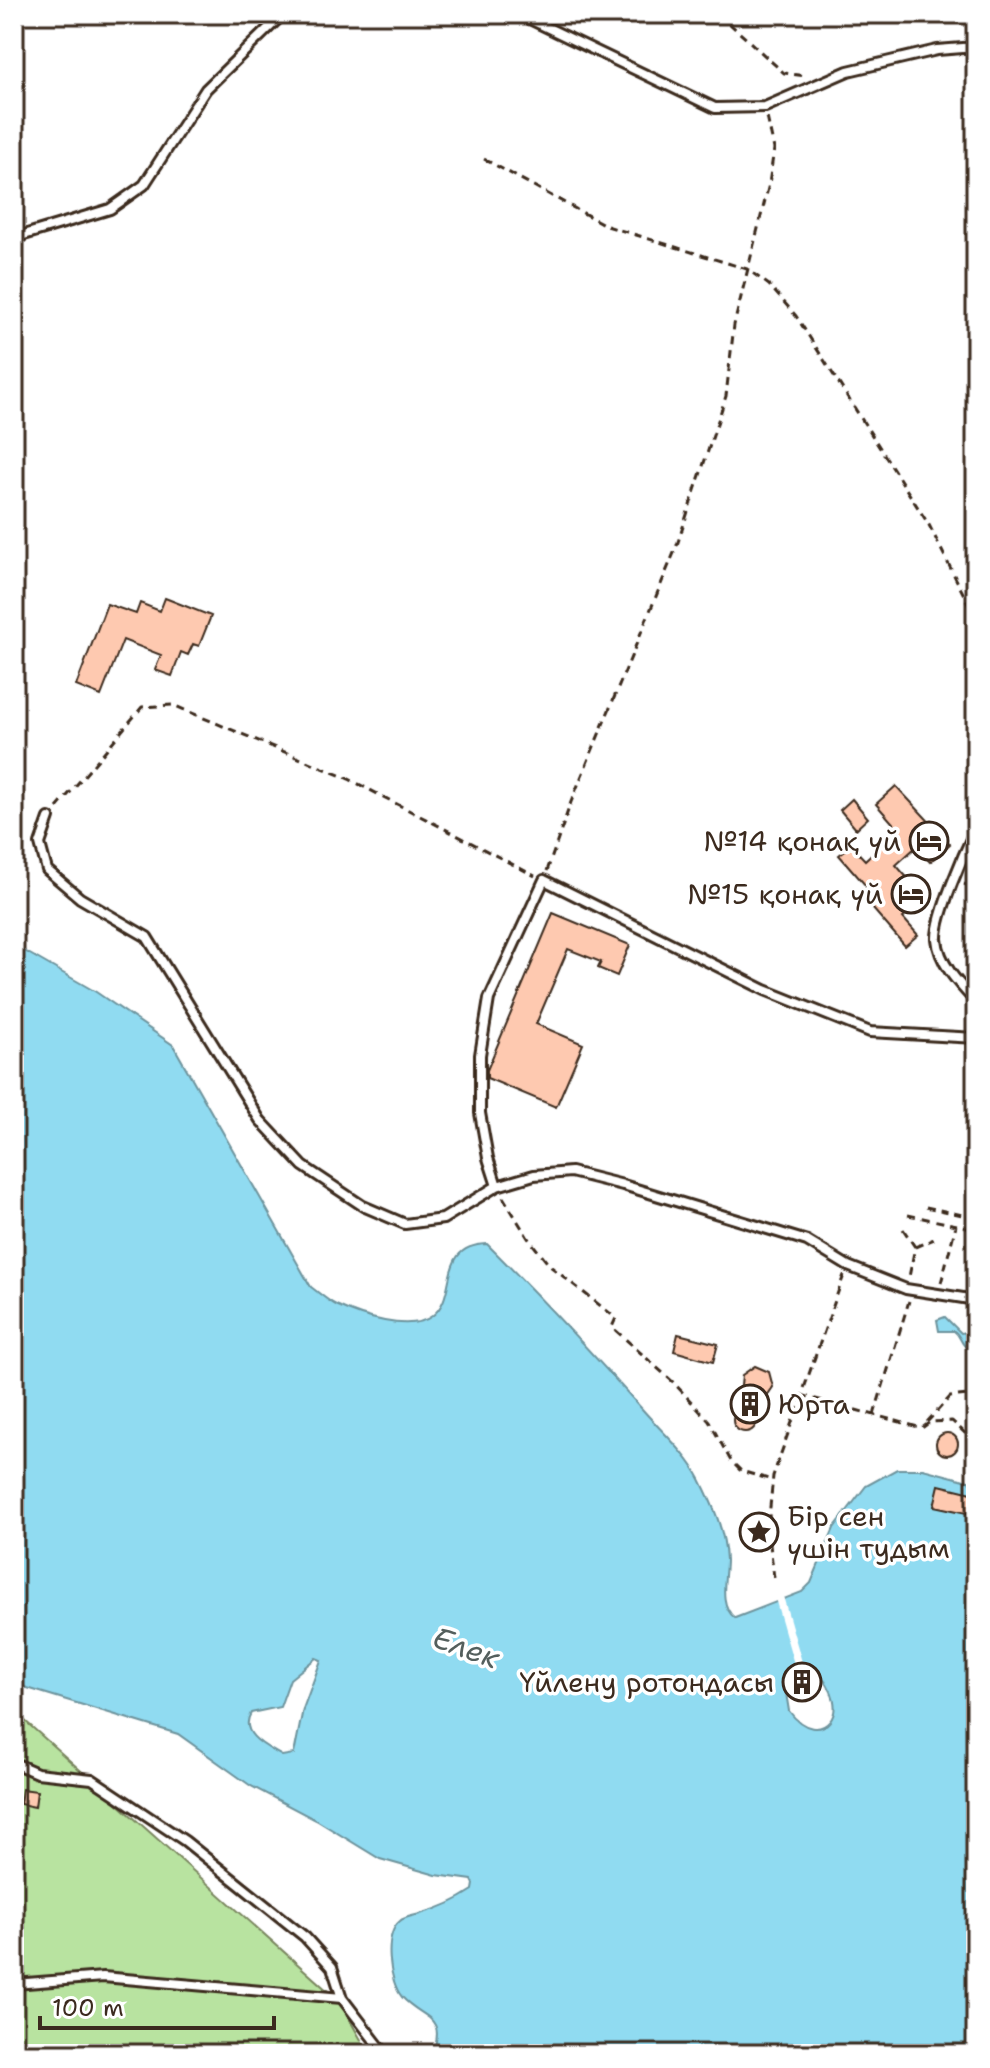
<svg xmlns="http://www.w3.org/2000/svg" width="990" height="2068" font-family="'Shantell Sans',sans-serif">
<rect width="100%" height="100%" fill="#fff"/>
<filter id="ink" filterUnits="userSpaceOnUse"><feTurbulence type="fractalNoise" baseFrequency=".0125" numOctaves="2"/><feDisplacementMap in="SourceGraphic" scale="16" xChannelSelector="R" yChannelSelector="G"/><feConvolveMatrix kernelMatrix="1 2 1 2 8 2 1 2 1" color-interpolation-filters="sRGB"/></filter>
<g filter="url(#ink)">
<path fill="#b8e3a0" stroke="#7a865f" stroke-width="2" d="M14,1711L339,2001L369,2054H14Z"/>
<path fill="#90dbf1" stroke="#6e949d" stroke-width="2" fill-rule="evenodd" d="M14,945L96,992L173,1045L311,1287C319,1293 328,1301 336,1305C359,1316 410,1333 432,1316C460,1295 435,1246 487,1244C540,1297 591,1352 642,1409C661,1431 687,1453 700,1479C713,1505 725,1531 726,1560C726,1579 718,1605 735,1618L802,1592L811,1583L834,1528L866,1486L897,1469H923L976,1483V2054H432C448,2015 422,2019 402,1997C389,1982 383,1935 400,1921C405,1916 416,1916 423,1913C441,1908 458,1900 473,1890L474,1884L472,1880L436,1875L380,1859L316,1820L251,1786L178,1734L14,1684ZM316,1658L321,1660L303,1709L294,1754L282,1756C267,1747 238,1734 251,1713L280,1707L290,1679ZM804,1669L815,1670C859,1711 819,1752 789,1711L786,1693L790,1676Z
M945,1317L961,1333L975,1331L974,1345L967,1348C960,1343 961,1336 954,1331H939L937,1320Z"/>
<path fill="#fff" d="M783,1596L804,1669L796,1671L775,1598Z"/>
<path fill="#fec9b0" stroke="#3b2a1e" stroke-width="2" d="M165,598L211,616L199,646L193,644L188,655L181,652L172,676L155,670L161,655L123,640L101,696L76,686L107,604L136,614L140,603L160,611Z
M896,786L950,844L930,862L916,847L896,865L925,898L903,918L918,935L905,946L860,894L867,887L839,855L851,845L865,860L898,829L876,804Z
M852,799L868,818L856,829L840,810Z
M553,913L630,945L617,976L598,968L601,962L568,949L536,1024L583,1044L556,1107L487,1078V1070Z
M678,1334L718,1344L713,1362L674,1351Z
M755,1366L769,1372L773,1387L767,1396L743,1408L746,1395L741,1386L742,1375Z
M733 1420a12 12 0 1 1 24 0a12 12 0 1 1-24 0Z
M936 1444a11 11 0 1 1 22 0a11 11 0 1 1-22 0Z
M939,1485L976,1494V1515L934,1506Z
M810,1671L814,1689L795,1693L791,1675Z
M22,1789L37,1791L35,1807L20,1804Z"/>
<g fill="none" stroke-linecap="round" stroke-linejoin="round">
<g stroke="#3b2a1e" stroke-width="14">
<path id="lane" d="M519,14L715,108L765,107L848,71L937,50L976,47
M14,238L110,209L144,185L206,89L283,14
M49,818L40,844L47,870L80,898L147,937L260,1120L303,1166L363,1206L405,1224L443,1219L497,1186L534,1175L571,1172L623,1185L807,1241L848,1266L906,1289L976,1300
M976,828C965,851 936,916 937,939C939,964 960,985 976,1002
M497,1186L488,1158L480,1113V1055L489,999L544,880L765,990L870,1032L976,1038
M14,1763L37,1773L92,1779L185,1841L305,1937L332,1967L342,1998L385,2054
M14,1984L103,1977L342,1998"/>
</g>
<path stroke="#3b2a1e" stroke-width="3" stroke-dasharray="8 6" stroke-linecap="butt" d="M719,14L784,73L805,76
M484,159L607,226L747,269L769,285L796,316L929,525L967,601L976,631
M57,808L142,707L173,705L349,779L535,876
M547,871L571,802L676,548L726,396L734,325L769,184L774,149L767,117
M964,884L976,888
M503,1197L528,1238L550,1266L616,1318L612,1327L673,1382L709,1421L731,1461L741,1471L772,1480
M926,1207L976,1218
M908,1215L976,1229
M903,1229L915,1247L909,1277
M915,1247L934,1239
M941,1283L956,1225
M801,1395L922,1428L930,1422L952,1421L967,1435L969,1446L976,1447
M874,1415L909,1301
M927,1422L950,1397L976,1394
M971,1445L976,1413
M774,1578L768,1528L773,1476L844,1275"/>
<use href="#lane" stroke="#fff" stroke-width="8"/>
</g>
</g>
<defs>
<g id="hotel-ring" transform="scale(2)"><circle r="9.5" fill="#fff" stroke="#3b2a1e" stroke-width="1.5"/><path d="M-6-4.5h1.5V1H6V5H4.5V3h-9V5H-6ZM-4 0a1.8 1.8 0 1 1 3.6 0ZM.5 0V-2.5h3Q6-2.5 6 0Z" fill="#3b2a1e"/></g>
<g id="building-ring" transform="scale(2)"><circle r="9.5" fill="#fff" stroke="#3b2a1e" stroke-width="1.5"/><path d="M-4-6H4V6H1V3H-1V6H-4ZM-2.5-4.3h1.7v1.8h-1.7ZM.8-4.3h1.7v1.8H.8ZM-2.5-1h1.7V.8h-1.7ZM.8-1h1.7V.8H.8Z" fill="#3b2a1e"/></g>
<g id="sight-ring" transform="scale(2)"><circle r="9.5" fill="#fff" stroke="#3b2a1e" stroke-width="1.5"/><path d="M0-6L1.8-2.2L6-1.7L2.9 1.2L3.7 5.4L0 3.3L-3.7 5.4L-2.9 1.2L-6-1.7L-1.8-2.2Z" fill="#3b2a1e"/></g>
</defs>
<g fill-rule="evenodd">
<use href="#hotel-ring" x="929" y="841"/>
<use href="#hotel-ring" x="911" y="894"/>
<use href="#building-ring" x="750" y="1404"/>
<use href="#sight-ring" x="759" y="1532"/>
<use href="#building-ring" x="802" y="1682"/>
</g>
<g text-anchor="middle" stroke-width="7" stroke-linejoin="round" paint-order="stroke">
<g font-size="28" fill="#3b2a1e" stroke="#fff" text-anchor="end">
<text x="901" y="851">№14 қонақ үй</text>
<text x="883" y="904">№15 қонақ үй</text>
<text x="778" y="1414" text-anchor="start">Юрта</text>
<text x="787" y="1526" text-anchor="start">Бір сен<tspan x="787" dy="32">үшін тудым</tspan></text>
<text x="774" y="1692">Үйлену ротондaсы</text>
</g>
<g font-size="30" font-style="italic" fill="#545f5d" stroke="#fff">
<text transform="translate(466 1648) rotate(20)" y="10">Елек</text>
</g>
</g>
<rect width="990" height="2068" fill="none" stroke="#fff" stroke-width="48"/>
<rect x="24" y="24" width="942" height="2020" fill="none" stroke="#3b2a1e" stroke-width="3" filter="url(#ink)"/>
<path d="M40 2016v12h234v-12" fill="none" stroke="#3b2a1e" stroke-width="4"/>
<text x="52" y="2016" font-size="24" fill="#3b2a1e" stroke="#ffffff" stroke-width="6" paint-order="stroke">100 m</text>
</svg>
